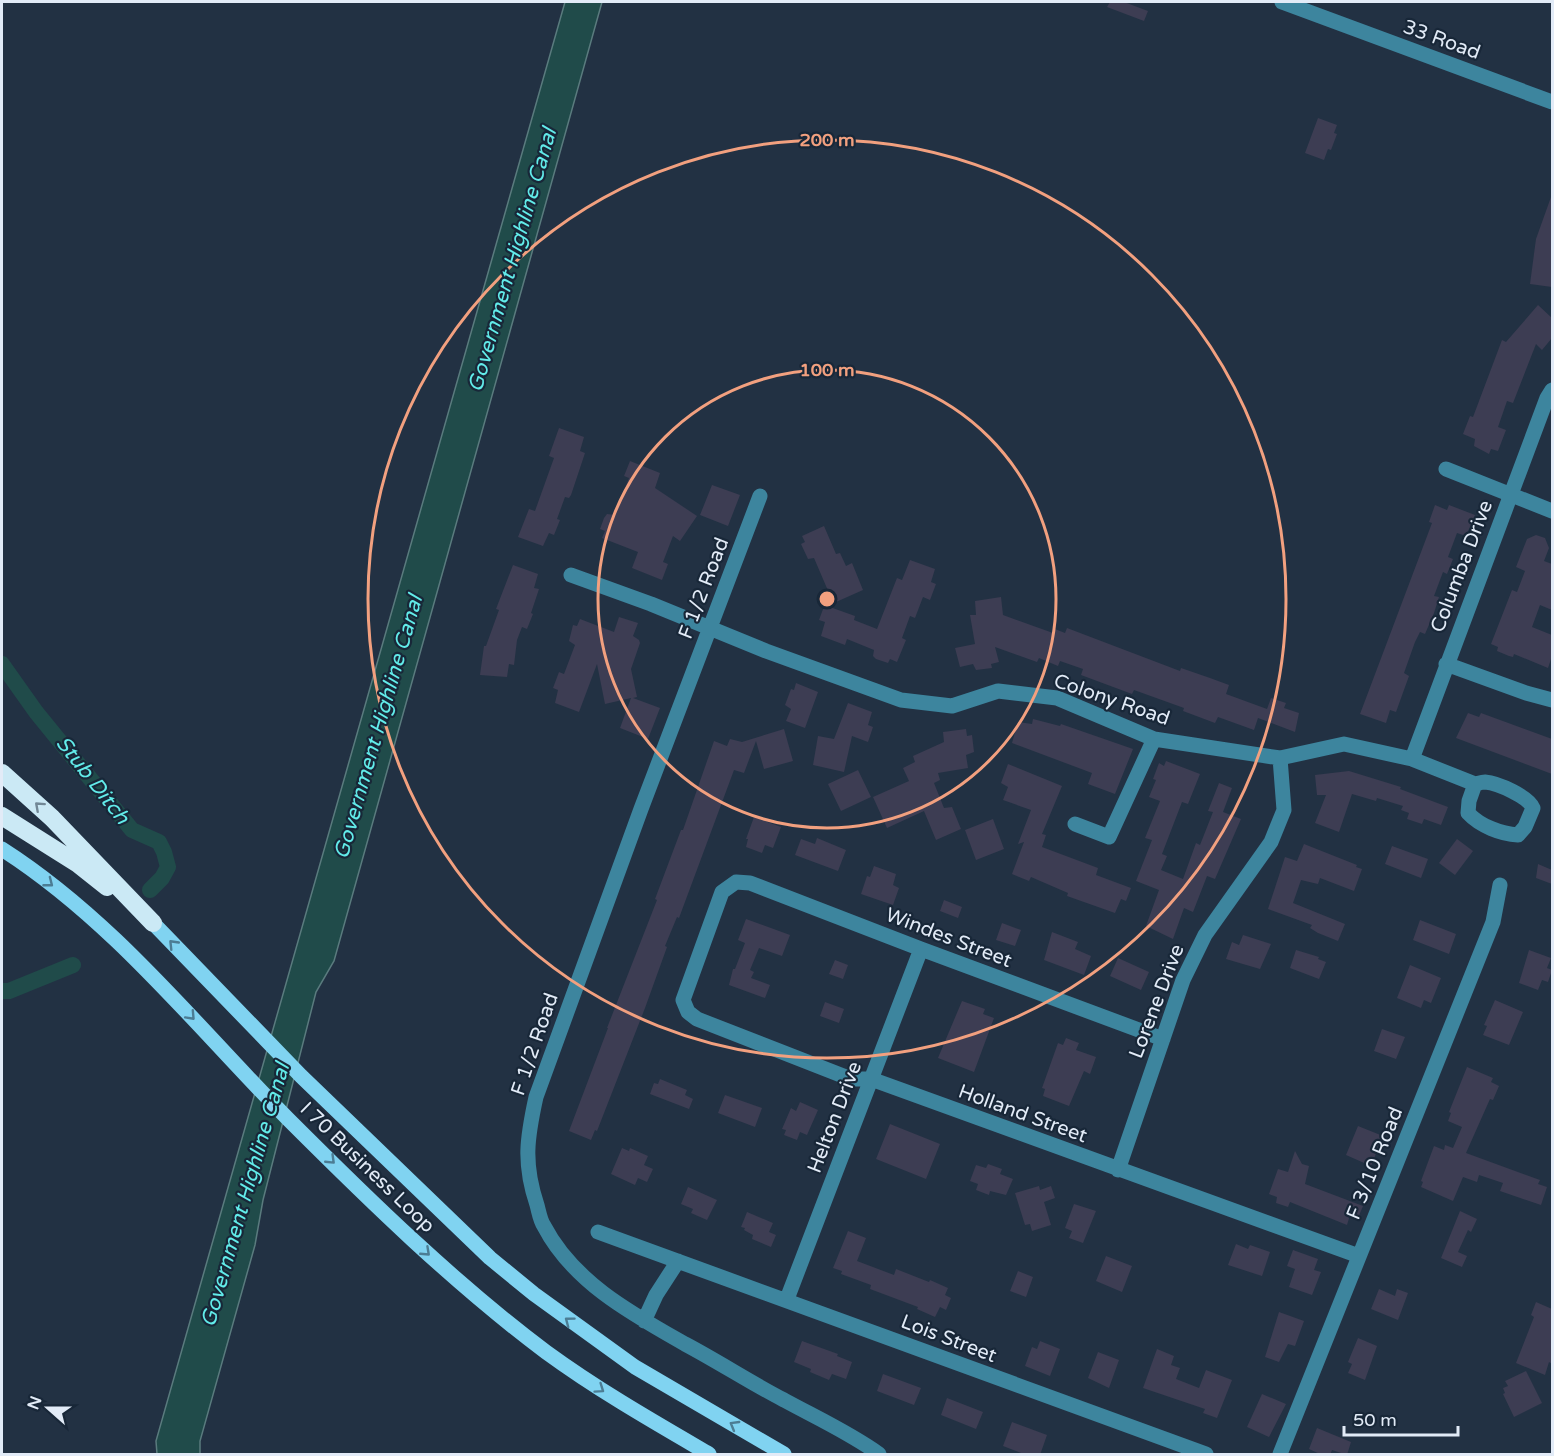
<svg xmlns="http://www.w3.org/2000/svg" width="1554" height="1456" font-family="'Varela Round',sans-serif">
<rect width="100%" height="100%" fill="#223143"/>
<path fill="#204b4a" stroke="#5a7b7e" stroke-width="1.5" d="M565,2H602L334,961L316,992L263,1200L255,1245L200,1441V1454H157L156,1441Z"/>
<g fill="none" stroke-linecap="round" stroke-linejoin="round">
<path stroke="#204b4a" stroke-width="16" d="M2,664L36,712L132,830L159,842L164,852L168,867L162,878L150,890
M2,991H9L73,965"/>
</g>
<path fill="#3d3d53" d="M1110,2H1124L1148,11L1144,21L1107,7Z
M1318,118L1337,125L1334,133L1337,134L1331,150L1328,149L1324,160L1305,153Z
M1551,197H1552V287L1530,284L1536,239Z
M1538,305L1552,318V338L1542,350L1536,344L1513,403L1507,401L1498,427L1506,430L1498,451L1491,449L1489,454L1474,446L1475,439L1463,434L1470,416L1473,417L1502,340L1506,342Z
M559,428L584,437L580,451L585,453L571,495L569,498L565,497L557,519L560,520L554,535L549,533L543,546L518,537L529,509L535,511L554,458L549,456Z
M630,461L660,473L655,488L697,516L680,541L673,536L663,562L668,564L662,580L632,568L638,552L602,538L605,531L600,529L604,518L607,514L615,515L629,478L624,476Z
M712,485L740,495L728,526L700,515Z
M1435,505L1447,510L1449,505L1475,515L1466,536L1457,533L1448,557L1453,559L1447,574L1443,572L1434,596L1439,597L1434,613L1425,634L1420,632L1415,642L1404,673L1409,676L1396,712L1390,710L1386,723L1360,714L1432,523L1429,522Z
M824,526L836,554L840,553L846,566L852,563L863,590L827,606L855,616L854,620L877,629L897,578L902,580L910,560L935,569L931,582L936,584L930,600L923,597L915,618L910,616L902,638L906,640L897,662L890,659L888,663L876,659L873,656L874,650L847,639L845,645L821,636L825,622L819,620L829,593L814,558L808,559L801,544L805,542L802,536Z
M1536,535L1545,538L1549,548L1544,561L1552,564V610L1540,605L1532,627L1552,635V656L1548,668L1514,654L1513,657L1509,656L1497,651L1498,647L1491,644L1512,590L1517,592L1525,571L1516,567L1527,539Z
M513,565L538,574L534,588L539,589L531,613L533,614L527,629L522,627L517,640L514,665L509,664L507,677L480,675L484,646H486L499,610L496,609Z
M1001,597L1003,615L1053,633L1055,629L1065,633L1067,628L1180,671L1181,668L1210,678L1229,685L1226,694L1267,709L1271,698L1286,703L1284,708L1299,713L1295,732L1258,718L1254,730L1218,717L1215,723L1183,711L1184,708L1134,690L1132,694L1081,675L1083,669L1060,661L1058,666L1039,658L1037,662L995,647L999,662L991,664L992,668L976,670L973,664L960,667L955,648L975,644L970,615H976L975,601Z
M619,617L638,623L633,636L639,640L640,643L631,669L637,697L633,698L660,708L648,739L620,728L631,698L605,704L597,664L579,712L555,703L558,690L553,688L559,672L564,674L575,645L569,641L573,625L577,626L580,619L614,632Z
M796,683L818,692L805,728L786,721L791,709L785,705L791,689L794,690Z
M848,703L872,712L868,725L873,727L868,742L852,736L844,772L813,765L818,736L834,739Z
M1468,713L1479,717L1481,713L1552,739V774L1456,738Z
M1033,719L1060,726L1061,724L1133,749L1115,794L1088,784L1092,773L1012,743L1018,722L1032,724Z
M784,729L793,761L764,769L756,741L744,773L734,770L679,918L677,917L665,946L667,947L645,1008L597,1131L595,1130L591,1140L569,1131L608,1028H607L657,900L655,899L681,830H683L714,741L727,746L730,739L742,742Z
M966,729L967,736L972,735L974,752L966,755L968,768L938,773L940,780L934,783L944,808L952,807L961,829L936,840L924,811L887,828L873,797L909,781L903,768L915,762L913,756L944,742L943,732Z
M1166,761L1200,774L1188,804L1182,802L1162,854L1167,856L1161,870L1183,879L1196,843L1200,845L1213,812L1208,811L1219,783L1232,788L1223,812L1241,819L1215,879L1207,876L1193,912L1184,908L1173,939L1146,926L1159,890L1136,881L1152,840L1145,838L1160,801L1149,797L1156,780L1153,779L1159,763L1164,766Z
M1008,764L1062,786L1042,834L1046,835L1042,847L1098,868L1096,875L1131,888L1126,901L1121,899L1115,913L1067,896L1068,893L1031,877L1029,881L1012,874L1024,842L1018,844L1031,810L1003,800L1008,787L1001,783Z
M858,770L871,797L841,811L828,784Z
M1349,771L1401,787L1400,789L1448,807L1441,825L1424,819L1422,824L1407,819L1409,813L1401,810L1403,806L1377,798L1376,801L1352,794L1339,832L1315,823L1326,795H1317L1315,775Z
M754,817L781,827L773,848L765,845L762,853L746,847L748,839H746Z
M993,819L1004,849L976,860L965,830Z
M817,838L846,850L838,871L795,855L801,839L815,844Z
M1457,839L1473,851L1455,875L1439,863Z
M1304,844L1357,865L1356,867L1362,869L1354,891L1320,878L1318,884L1301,880L1293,903L1345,924L1338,941L1318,933L1310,928L1312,925L1268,909L1285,857L1297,861Z
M1392,846L1428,859L1421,878L1385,864Z
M1538,864L1552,870V884L1536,878Z
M874,866L896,874L893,885L899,888L893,905L861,894L867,876L870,877Z
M944,900L962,907L958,918L940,911Z
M746,919L790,935L782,956L759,948L750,970L754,972L751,978L770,985L765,998L729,985L733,969H735L745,943L738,940Z
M1420,920L1456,934L1449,954L1413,940Z
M1002,923L1021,930L1015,946L996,940Z
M1052,932L1078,942L1075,949L1091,956L1084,975L1044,960Z
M1243,935L1271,944L1260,969L1226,959L1232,942L1239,945Z
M1296,950L1319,957L1318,959L1326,962L1319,979L1290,968Z
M1529,950L1551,958L1547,968L1552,970L1548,982L1542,980L1538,990L1519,983Z
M1118,958L1149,972L1141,990L1110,976Z
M835,960L848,965L843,979L829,974Z
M1410,965L1441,978L1431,1003L1424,1000L1421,1008L1397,998Z
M1495,1000L1523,1012L1509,1045L1483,1035L1487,1026L1484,1025Z
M962,1001L985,1009L983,1014L994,1018L974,1072L938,1058Z
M825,1002L844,1009L839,1023L820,1016Z
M1382,1029L1405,1037L1396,1059L1374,1051Z
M1066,1038L1079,1043L1076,1050L1096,1057L1090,1074L1084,1071L1069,1106L1043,1096L1045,1089L1042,1088L1058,1043L1063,1045Z
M1467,1067L1493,1078L1491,1082L1499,1086L1493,1100L1490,1099L1466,1153L1540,1180L1538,1184L1547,1187L1541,1205L1500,1191L1503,1183L1479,1175L1477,1182L1463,1177L1453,1201L1421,1187L1423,1182L1421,1181L1434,1146L1444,1150L1445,1145L1453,1148L1462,1127L1448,1121L1451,1113L1449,1112Z
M660,1079L687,1090L685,1095L693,1099L689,1109L650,1094L654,1083L658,1084Z
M725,1095L762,1108L755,1127L718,1113Z
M800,1102L818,1110L807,1135L800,1132L797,1140L784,1135L786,1130L782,1129L791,1108L796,1111Z
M890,1124L940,1144L926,1179L876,1159Z
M1358,1126L1383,1136L1371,1166L1346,1155Z
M622,1148L629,1151L630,1148L648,1156L644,1165L653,1169L647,1182L638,1178L635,1185L611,1174Z
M1295,1151L1302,1164L1309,1166L1305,1184L1363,1206L1358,1218L1350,1215L1347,1225L1290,1202L1288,1207L1276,1203L1277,1197L1269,1194L1278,1169L1288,1172Z
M988,1164L1002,1169L1000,1174L1013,1179L1006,1195L990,1191L989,1195L976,1190L978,1184L970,1181L976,1165L986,1168Z
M1039,1186L1040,1190L1051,1186L1055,1198L1044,1202L1051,1225L1032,1231L1030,1224L1025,1225L1015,1193Z
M688,1187L717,1200L707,1220L691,1213L693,1209L681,1204Z
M1074,1204L1096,1211L1083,1243L1069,1238L1072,1231L1065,1228Z
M1460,1211L1477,1219L1471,1232L1468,1230L1458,1252L1467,1256L1462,1267L1441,1258Z
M747,1212L773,1223L769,1232L776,1235L771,1247L752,1239L753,1235L744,1230L745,1228L741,1227Z
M848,1231L866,1238L857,1261L894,1275L896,1269L929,1282L930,1280L948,1288L945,1295L951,1298L946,1310L940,1307L935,1317L917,1309L918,1307L870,1289L871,1285L841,1274L842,1271L833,1268Z
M1236,1244L1248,1249L1250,1245L1270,1252L1262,1276L1228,1265Z
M1293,1250L1318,1259L1314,1270L1321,1272L1312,1295L1289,1287L1295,1269L1287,1266Z
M1106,1256L1132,1266L1122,1292L1096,1281Z
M1018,1271L1033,1277L1026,1297L1010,1291Z
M1379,1289L1395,1296L1397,1289L1408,1293L1398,1320L1371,1309Z
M1536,1302L1552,1309V1364L1549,1362L1545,1375L1516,1363L1534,1317L1531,1315Z
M1279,1312L1304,1321L1295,1346L1288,1344L1279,1362L1265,1357Z
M1358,1338L1377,1346L1365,1380L1348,1373L1352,1364L1348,1362Z
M802,1341L838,1354L837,1356L852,1362L846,1379L832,1374L829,1380L810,1372L811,1369L794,1362Z
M1040,1341L1060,1349L1050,1376L1025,1366L1032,1347L1037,1349Z
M1157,1349L1174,1356L1171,1365L1180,1368L1176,1379L1199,1388L1206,1370L1232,1380L1217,1418L1203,1413L1205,1409L1143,1388Z
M1098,1352L1119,1360L1109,1388L1088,1378Z
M1526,1371L1542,1403L1514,1417L1503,1394L1505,1393L1503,1388L1508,1386L1505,1381Z
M883,1374L921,1388L914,1405L877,1391Z
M1262,1394L1286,1404L1269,1437L1247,1427Z
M947,1398L983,1412L976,1429L941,1415Z
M1012,1422L1047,1435L1040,1455H1026L1003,1446Z
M1317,1428L1351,1442L1347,1455L1332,1450L1330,1455H1322L1309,1449Z"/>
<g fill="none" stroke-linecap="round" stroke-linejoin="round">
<path stroke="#3d859e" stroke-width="15" d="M1282,2L1552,102
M1446,469L1552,511
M760,496L641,809L536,1097C527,1138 523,1163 537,1205C539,1212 540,1220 544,1226C573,1282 632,1314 685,1344C719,1362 751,1383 784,1400C817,1418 850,1433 879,1454
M571,575L651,604L766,651L901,700L952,706L998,691L1057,698L1154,739L1280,758L1344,744L1412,759L1475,784C1479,783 1482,782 1485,782C1498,783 1529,797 1533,808L1525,827L1518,835C1501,834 1480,826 1468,813L1469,801L1475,784
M1446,664L1526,693L1552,700
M1412,759L1547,398L1552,390
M1075,824L1109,837L1154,739
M1163,1039L921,949L750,883L736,882L722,892L683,1000L688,1012L697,1019L851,1079H871L1359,1256
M1118,1170L1183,980L1205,935L1271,842L1284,810L1280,758
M598,1232L1206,1454
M787,1299L921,949
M644,1321L656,1295L678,1261
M1280,1454L1493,922L1500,885"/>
<path stroke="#80d3f1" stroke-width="15" d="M2,849C113,920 196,1026 288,1119C370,1201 454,1283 546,1352C598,1390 654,1422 709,1454
M153,923L301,1076L490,1258L534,1294L635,1367L784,1454"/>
<path stroke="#cbe9f5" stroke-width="18" d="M2,773L52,818L153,923
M2,816L78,864L107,887"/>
</g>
<defs><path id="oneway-chevron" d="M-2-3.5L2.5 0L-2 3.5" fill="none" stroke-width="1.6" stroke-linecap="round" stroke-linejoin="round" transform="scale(1.5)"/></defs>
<use stroke="#728896" href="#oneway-chevron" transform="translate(39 806) rotate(-138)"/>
<g stroke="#4c7d94">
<use href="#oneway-chevron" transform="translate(49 883) rotate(38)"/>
<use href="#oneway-chevron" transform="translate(173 944) rotate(-134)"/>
<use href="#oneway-chevron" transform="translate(191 1016) rotate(47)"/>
<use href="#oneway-chevron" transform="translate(331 1160) rotate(44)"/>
<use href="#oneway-chevron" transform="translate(426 1252) rotate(43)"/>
<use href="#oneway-chevron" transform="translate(569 1321) rotate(-143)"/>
<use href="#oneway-chevron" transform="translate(600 1389) rotate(35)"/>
<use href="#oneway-chevron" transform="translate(734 1425) rotate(-150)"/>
</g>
<g fill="none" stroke="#f2a07f" stroke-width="3">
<circle cx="827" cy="599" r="229"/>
<circle cx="827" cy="599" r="459"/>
</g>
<g text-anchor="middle" stroke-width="4.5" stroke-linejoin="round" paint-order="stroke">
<g font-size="20" fill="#e2ebf7" stroke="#182738">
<text transform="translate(1442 39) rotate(20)" y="7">33 Road</text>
<text transform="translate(1461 566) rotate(-69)" y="7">Columba Drive</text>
<text transform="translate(703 588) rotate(-69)" y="7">F 1/2 Road</text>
<text transform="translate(1112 699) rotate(19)" y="7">Colony Road</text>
<text transform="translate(949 937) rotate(21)" y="7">Windes Street</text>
<text transform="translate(1156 1001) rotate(-69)" y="7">Lorene Drive</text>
<text transform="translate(534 1044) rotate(-71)" y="7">F 1/2 Road</text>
<text transform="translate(1023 1113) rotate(20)" y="7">Holland Street</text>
<text transform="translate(834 1117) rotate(-69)" y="7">Helton Drive</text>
<text transform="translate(1374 1163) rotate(-68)" y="7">F 3/10 Road</text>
<text transform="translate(368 1167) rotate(44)" y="7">I 70 Business Loop</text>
<text transform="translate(949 1338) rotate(21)" y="7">Lois Street</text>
</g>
<g font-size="21" font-style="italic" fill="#62ecea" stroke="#182738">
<text transform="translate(512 260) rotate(-74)" y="7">Government Highline Canal</text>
<text transform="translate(378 727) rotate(-74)" y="7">Government Highline Canal</text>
<text transform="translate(93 780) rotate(52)" y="7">Stub Ditch</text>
<text transform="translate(245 1195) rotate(-74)" y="7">Government Highline Canal</text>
</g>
</g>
<circle cx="827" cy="599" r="9" fill="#f2a07f" stroke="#182738" stroke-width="3"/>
<g font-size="18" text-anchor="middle" font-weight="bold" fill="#f2a07f" stroke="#182738" stroke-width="4.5" stroke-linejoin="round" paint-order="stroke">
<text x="827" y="146">200 m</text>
<text x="827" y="376">100 m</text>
</g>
<rect width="1554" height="1456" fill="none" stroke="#e2ebf7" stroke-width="6"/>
<g transform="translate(48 1408) rotate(291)" stroke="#182738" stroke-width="4.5" paint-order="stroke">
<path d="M0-4.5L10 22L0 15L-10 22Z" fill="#e2ebf7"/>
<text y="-9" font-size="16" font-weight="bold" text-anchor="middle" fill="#e2ebf7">N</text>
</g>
<path d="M1344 1426v9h114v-9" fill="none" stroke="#e2ebf7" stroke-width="3"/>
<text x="1353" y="1426" font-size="18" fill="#e2ebf7" stroke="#182738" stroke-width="4.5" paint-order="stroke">50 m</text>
</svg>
